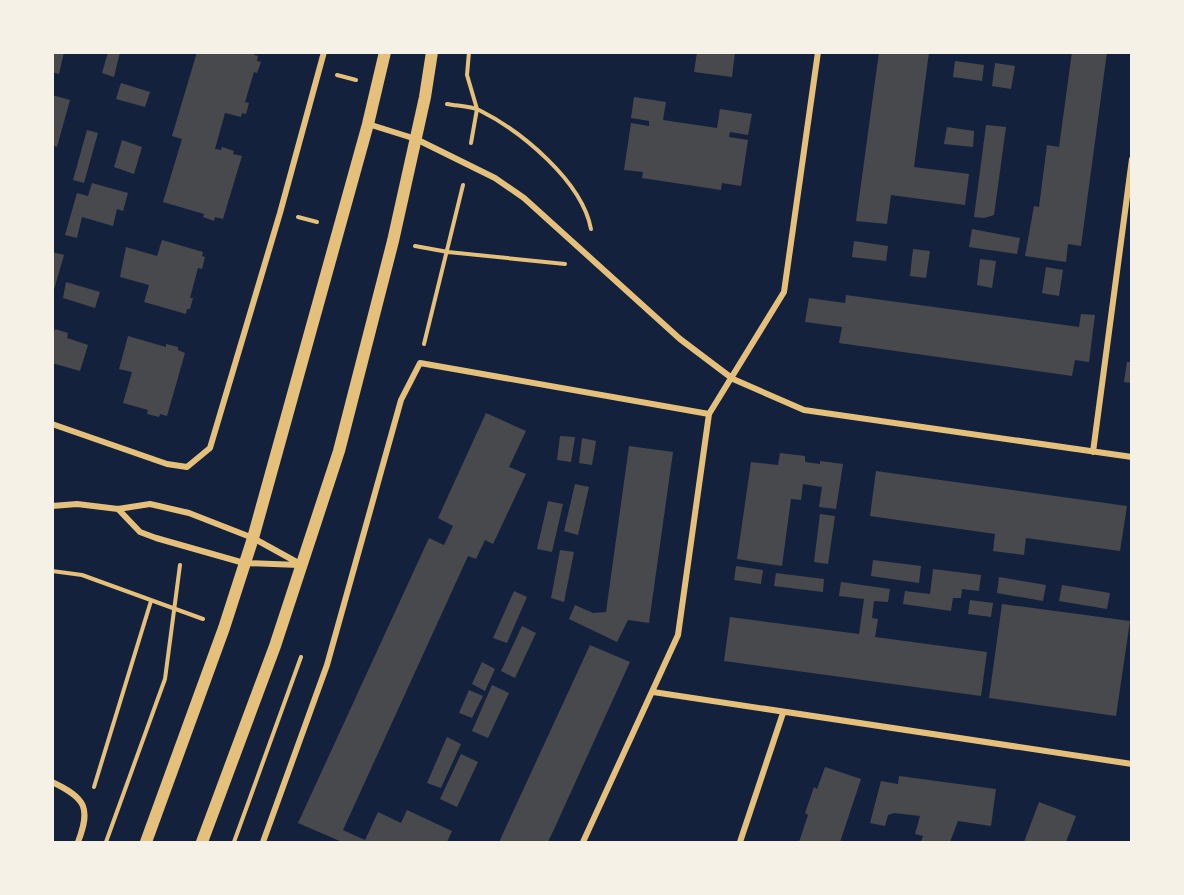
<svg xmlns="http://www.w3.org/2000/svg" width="1184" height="895" font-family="'Fira Sans',sans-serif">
<rect width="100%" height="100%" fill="#14213d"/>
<path fill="#48494c" d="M52,52H64L59,74L52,72Z
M108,52H120L114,77L102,73Z
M197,52H248L258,56L257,61L261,62L257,73L254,72L245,102L249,103L246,114L242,113L241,117L225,113L215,149L221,150L222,147L234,151L233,154L242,156L223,219L215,217L214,221L203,217L204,214L163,202L182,139L172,136Z
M697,52H735L732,77L694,72Z
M879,52H929L914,167L969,174L965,205L891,195L887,224L856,221Z
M1072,52H1107L1081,246L1068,244L1066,262L1025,256L1034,206L1039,207L1047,145L1059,147Z
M955,61L984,65L982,81L953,77Z
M995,63L1015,66L1011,89L992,86Z
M121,83L150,92L145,107L116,99Z
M52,95L70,100L57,147L52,145Z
M634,97L666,102L663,120L717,128L720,109L752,114L748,135L730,132L729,137L748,140L741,186L722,183L721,190L642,178L643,172L624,170L631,123L649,126V121L631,118Z
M986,125L1006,127L994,215L984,218L974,217Z
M947,127L974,131L973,147L944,144Z
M87,130L98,133L84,183L73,180Z
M122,140L142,147L134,174L114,167Z
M92,183L128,193L123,211L117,209L113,226L82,217L77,238L65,235L77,193L88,196Z
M972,229L1020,238L1017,254L969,247Z
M162,240L203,252L202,256L205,257L202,269L198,268L190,298H193L190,309H187L186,314L144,302L149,285L120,277L126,247L157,256Z
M854,241L888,246L886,261L852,257Z
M913,249L930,251L926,278L910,276Z
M52,252L64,255L53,293H52Z
M980,259L996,261L992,288L977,285Z
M1046,267L1063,270L1059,296L1042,293Z
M66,282L100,292L95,308L63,298Z
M846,295L1079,327L1081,314L1095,315L1089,362L1075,360L1072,376L839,343L842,327L805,322L809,298L845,303Z
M55,329L68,333L67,338L88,345L80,371L52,363V337Z
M128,336L166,347V344L178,347V350L185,353L167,416L160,414L159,417L147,414L148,410L123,403L132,372L119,369Z
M1127,362H1131V383L1124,382Z
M486,413L526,431L509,467L526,474L493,544L485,540L476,559L468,556L343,830L365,840L378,812L401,823L407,810L452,831L447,842H342L298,823L429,538L444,545L453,526L438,518Z
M560,436L575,437L571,462L557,460Z
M582,438L596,441L592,465L579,463Z
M629,446L673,452L649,623L628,620L617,642L569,619L575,605L593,613L606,612Z
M780,453L805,456V462L820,464V461L843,464L836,509L819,507L822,487L803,484L801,500L791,499L782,566L737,559L751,462L778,465Z
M876,471L1127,506L1120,551L1026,538L1024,555L993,551L995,534L870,516Z
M575,484L589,487L578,535L564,531Z
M548,501L563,504L552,552L537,549Z
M820,514L835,516L828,564L814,562Z
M560,550L574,552L564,602L551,598Z
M873,560L921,566L919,583L871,576Z
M736,566L763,570L761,584L734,580Z
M933,569L981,575L979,591L962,589L961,598H953L951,611L903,604L905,591L930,594Z
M776,573L824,579L823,592L774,586Z
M999,577L1046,585L1043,601L997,593Z
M841,582L890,589L888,602L874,601L872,618L878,619L875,637L987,652L981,696L724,661L730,617L859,634L864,599L839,596Z
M1062,585L1110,593L1107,609L1059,601Z
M514,591L527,597L507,643L493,638Z
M970,600L993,603L991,617L968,614Z
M1002,604L1130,621L1116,716L989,698Z
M522,626L536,633L515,678L501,671Z
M590,645L630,662L556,825L548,842H499Z
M482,662L495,669L485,691L472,684Z
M492,685L509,693L488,738L472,731Z
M469,690L483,696L472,718L459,713Z
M447,737L461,744L441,788L427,783Z
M461,754L478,762L457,807L440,799Z
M825,767L861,779L840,842H799L808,815L805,813L814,787L817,789Z
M899,776L996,789L991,826L958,821L950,842H921L923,836L915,834L920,816L894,813L888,815L885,826L870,823L881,781L898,784Z
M1039,802L1076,816L1066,842H1024Z"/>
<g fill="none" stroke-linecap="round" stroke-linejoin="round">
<path stroke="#e5c07b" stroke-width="4" d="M469,52L467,75L477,109L471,143
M337,75L356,80
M447,104C457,106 470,106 479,110C521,131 582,181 591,229
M298,217L317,222
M415,246L448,252L565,264
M424,344L463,185
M52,571L82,575L203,619
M94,787L151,601
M106,842L165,679L180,565
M234,842L301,657"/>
<path stroke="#e5c07b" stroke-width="6" d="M368,124L416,139L495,178L524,198L680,339L733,379L804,410L1132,457
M52,424L167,464L187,467L210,448L280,213L324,52
M1093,452L1132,159
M52,506L77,504L118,509L150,504L189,513L253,538L302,565
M118,509L140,532L156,538L244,563L299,565
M653,692L1132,764
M52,782C86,798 91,808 78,842
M263,842L327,665L401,400L420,363L709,414
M583,842L678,635L709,414L784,292L818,52
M740,842L783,713"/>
<path stroke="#e5c07b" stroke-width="12" d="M146,842L224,628L253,538L368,124L385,52
M202,842L275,646L339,451L393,241L425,97L432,52"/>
</g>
<rect width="1184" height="895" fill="none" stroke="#f6f1e7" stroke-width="108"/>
</svg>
